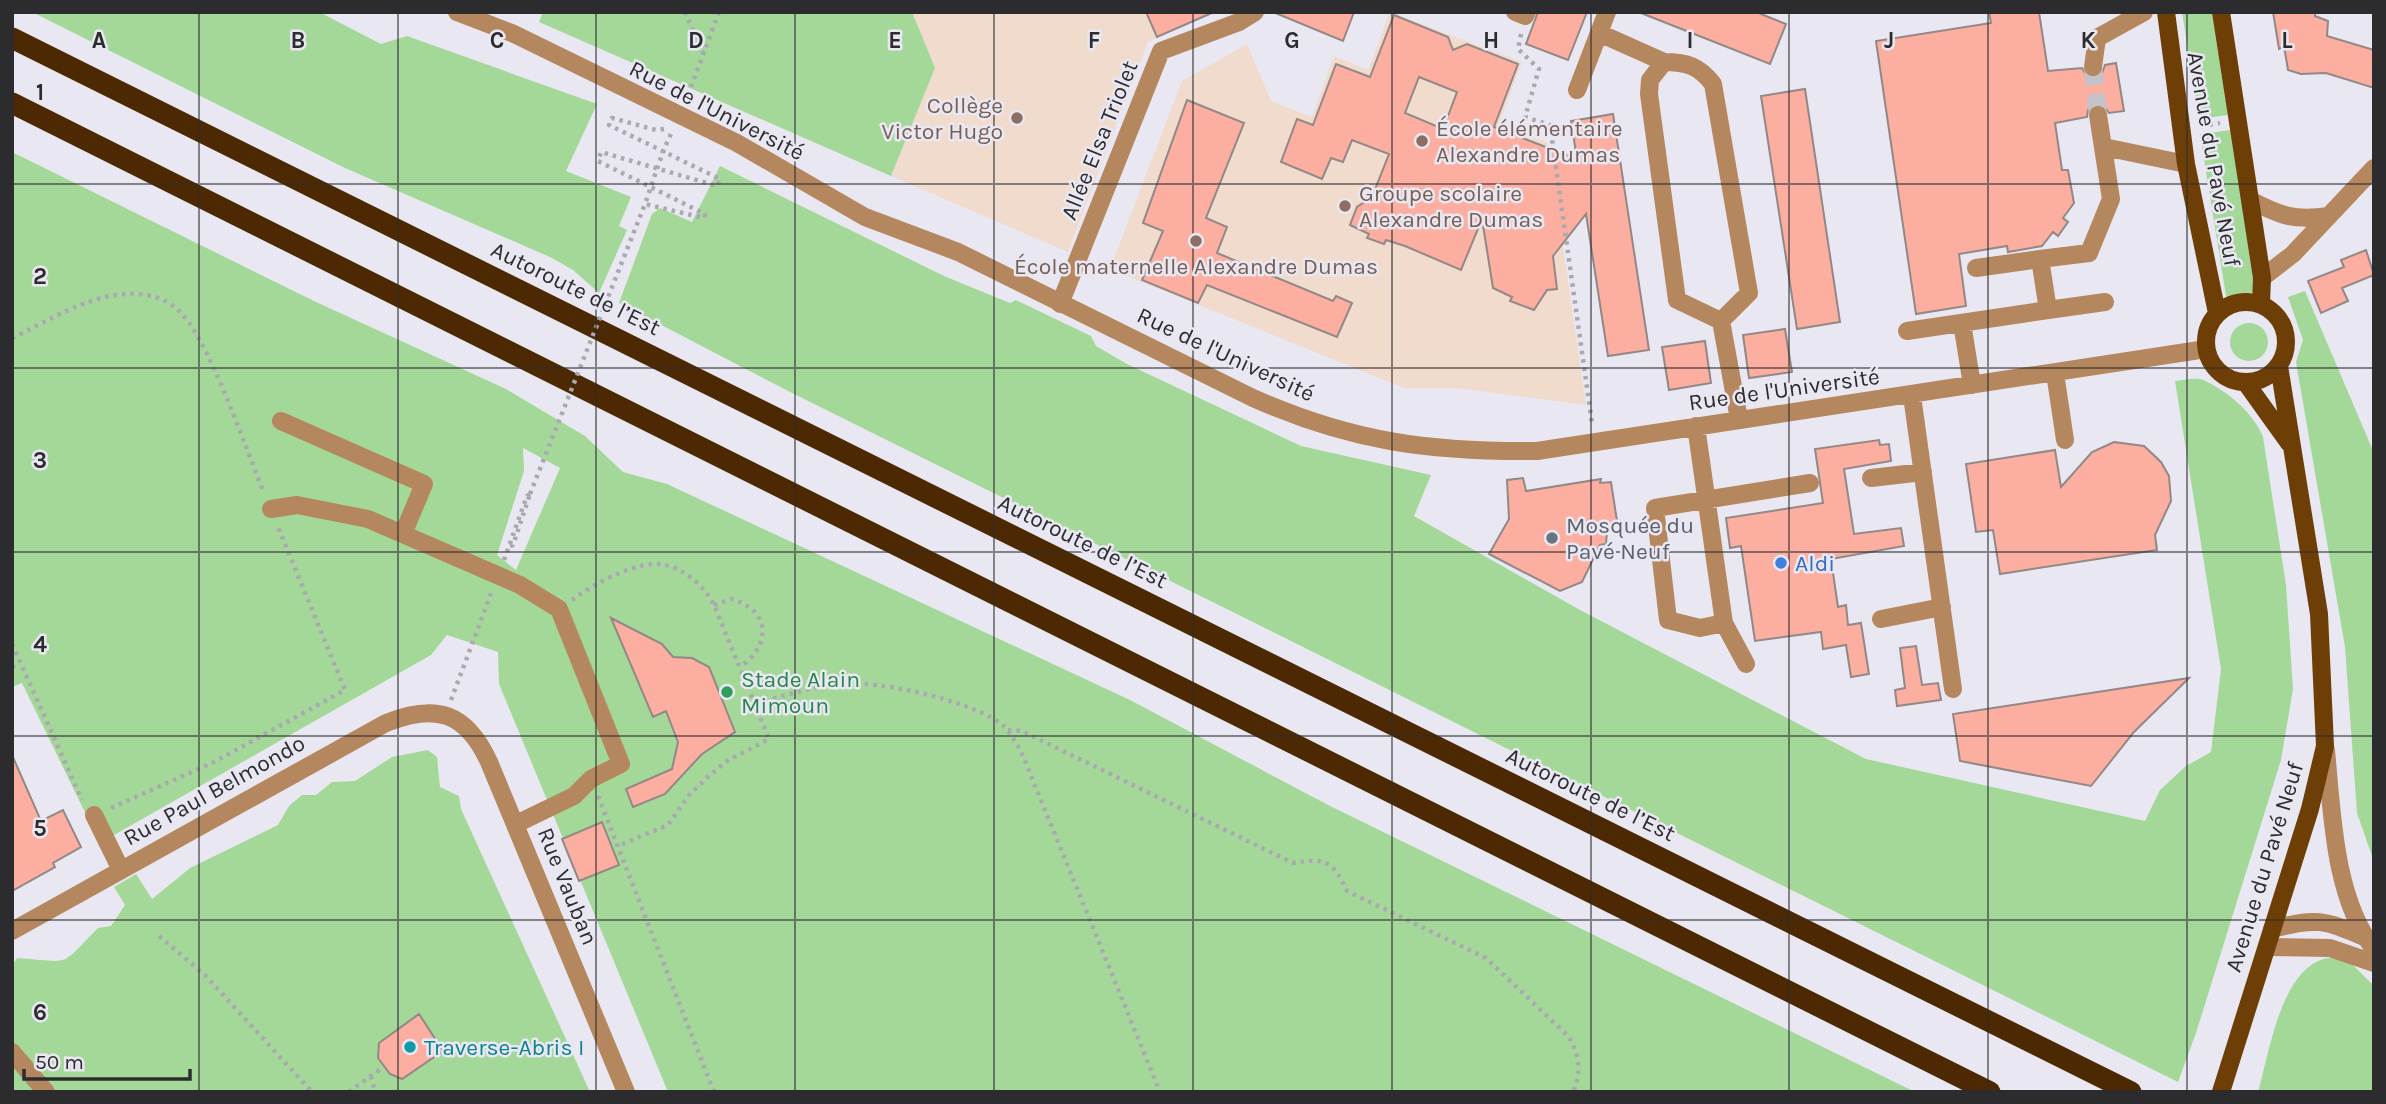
<svg xmlns="http://www.w3.org/2000/svg" width="2386" height="1104" font-family="Karla,sans-serif">
<rect width="100%" height="100%" fill="#e9e8f2"/>
<path fill="#f0dbcd" d="M912,12H1214L1148,42L1068,252L891,176L935,68Z
M1390,12L1522,62L1499,124L1548,143L1586,405L1457,388H1404L1110,269L1182,81L1247,44L1271,101L1312,117L1334,56L1368,70Z"/>
<path fill="#a4d899" fill-rule="evenodd" d="M32,12H319L381,44L407,36L597,104L566,171L631,197L619,226L627,230L599,293L573,270L550,257L345,168Z
M543,12H912L935,68L891,176L539,22Z
M2182,12H2213L2228,115L2199,119Z
M2231,130L2255,292L2226,296L2200,134Z
M12,152L314,301L506,389L585,436L623,472L667,484L1130,700L1330,806L1915,1092H668L499,684L498,652L447,635L431,655L100,843L22,683L12,687ZM523,448L560,468L516,570L497,555L524,471Z
M720,166L944,276L1010,303L1016,300L1091,336L1096,346L1127,364L1301,446L1431,475L1414,516L1580,610L1866,759L2145,821L2160,790L2186,766L2211,752L2221,669L2175,381C2183,380 2195,377 2203,380C2226,390 2254,413 2263,437L2286,585L2293,689L2281,760L2196,1033L2178,1082L790,392L619,303L652,214L660,208L692,222Z
M2305,291L2374,453V862L2357,813L2345,647L2296,362L2303,340L2288,297Z
M2230 342a19 19 0 1 1 38 0a19 19 0 1 1-38 0Z
M428,750L437,757L440,787L459,796L461,809L590,1092H12V966L17,958C74,962 58,968 98,928L111,926L125,905L114,887L136,874L152,899L190,868L278,825L289,806L302,795H316L332,782L355,781L392,757Z
M2345,957L2374,986V1092H2258C2269,1054 2280,973 2323,959C2330,957 2338,958 2345,957Z"/>
<path fill="#fcaea0" stroke="#928886" stroke-width="2" fill-rule="evenodd" d="M1146,12H1214L1157,37Z
M1273,12H1354L1343,41Z
M1587,12L1568,60L1526,44L1538,12Z
M1756,12L1786,24L1770,64L1641,13Z
M1989,12H2039L2048,71L2082,68L2087,76L2097,78L2102,73L2105,65L2116,63L2124,111L2109,113L2103,105L2096,104L2088,110L2087,117L2055,123L2062,170H2068L2074,203L2063,218L2068,222L2058,236L2053,232L2042,246L2008,252L2007,246L1959,254L1966,306L1916,314L1876,41L1991,23Z
M2273,12H2315V16L2328,21L2327,36L2374,50V88L2326,73L2301,74L2288,70L2284,46L2279,49Z
M1394,15L1448,37L1453,50L1467,44L1518,64L1494,127L1577,159L1571,121L1613,114L1649,350L1608,356L1586,214L1553,256L1557,289L1547,290L1534,310L1510,301L1512,297L1493,288L1482,219L1461,270L1405,246L1386,240L1384,244L1367,238L1369,234L1350,225L1357,207L1372,197L1389,154L1352,140L1343,162L1331,158L1322,179L1281,162L1297,119L1313,125L1336,64L1370,77ZM1419,77L1457,92L1443,129L1405,113Z
M1805,89L1840,322L1797,329L1761,96Z
M1187,100L1244,123L1206,218L1227,227L1217,253L1333,301L1336,296L1352,303L1337,337L1207,285L1198,303L1142,280L1163,231L1143,223Z
M2366,250L2374,275L2342,288L2348,301L2321,313L2308,281L2344,267L2341,260Z
M1785,329L1792,372L1749,378L1743,335Z
M1705,341L1711,383L1669,390L1662,347Z
M1879,440L1880,445L1889,444L1891,461L1844,469L1854,534L1901,528L1904,546L1831,559L1838,607L1846,605L1848,625L1861,623L1869,674L1851,677L1846,645L1823,649L1821,632L1755,641L1741,546L1730,548L1726,518L1823,503L1815,449Z
M2114,442L2144,446L2161,462L2169,476L2171,501L2155,535L2157,550L2000,574L1993,530L1976,532L1966,464L2055,450L2061,487L2092,452Z
M1523,478L1526,491L1601,479L1600,483L1611,482L1617,521L1607,531L1606,544L1600,545L1582,582L1560,591L1489,554L1509,519L1507,480Z
M611,618L662,644L673,657L692,658L709,667L735,732L702,754L665,794L633,807L626,789L672,769L678,742L666,711L653,717Z
M1916,646L1922,685L1938,683L1941,700L1897,706L1895,690L1905,688L1900,648Z
M2189,678L2134,732L2091,786L1960,761L1953,714Z
M12,755L41,821L63,810L81,847L53,863L55,867L12,891Z
M602,822L619,865L579,881L562,839Z
M419,1014L443,1051L402,1079L390,1074L378,1058L379,1043Z"/>
<g fill="none" stroke-linecap="round" stroke-linejoin="round">
<path stroke="#c3c2cb" stroke-width="18" stroke-dasharray="18 9" stroke-linecap="butt" d="M2093,67L2098,115"/>
<path stroke="#aaa9b0" stroke-width="4.5" stroke-dasharray="3.5 5" stroke-linecap="butt" d="M685,12L703,53
M1521,34L1518,49L1539,69L1525,117L1550,125L1592,423
M688,95L719,12
M2201,126L2220,123
M664,129L656,130L612,118L609,125L720,179L717,186L601,152L598,161L705,214L704,218L645,204C654,179 661,153 673,130
M12,338C49,321 85,296 127,294C144,293 164,297 177,309C208,335 246,450 264,493
M510,546L513,545L530,494
M504,560L527,496L530,494
M572,600C592,585 627,566 653,564C678,562 704,585 714,605L769,739L727,761L711,774L689,795L668,825L620,845
M714,605L731,599C771,610 772,645 740,667
M12,644L82,800
M12,667L20,664
M451,700L492,591
M757,704C784,695 812,687 841,684C879,680 965,700 997,721C1010,729 1016,743 1023,756L1160,1092
M1008,730L1022,731L1293,863C1325,857 1333,861 1347,891L1486,958L1568,1036C1579,1053 1582,1072 1573,1092
M598,796L714,1092
M111,808L214,762L345,690L278,527
M159,936L205,975L312,1092
M371,1076L375,1092
M349,1092L382,1068"/>
<path stroke="#b5875e" stroke-width="18" d="M457,12L514,34L737,143L865,217L958,252L1253,398C1352,442 1430,452 1537,451L2206,349
M1515,12L1525,16L1527,12
M1599,33L1664,62
M1664,62C1687,62 1699,66 1713,84L1749,293L1721,321L1677,300L1649,94L1650,80Z
M2093,67L2097,38L2144,12
M1577,90L1607,12
M2104,147L2186,164
M2250,200C2281,216 2294,221 2329,216
M1976,268L2040,259
M2262,278L2293,254L2374,168
M1060,304L1161,51L1239,22L1255,12
M2048,310L2105,302
M1721,321L1739,419
M1962,323L1972,385
M1907,331L2048,310L2040,259L2089,253L2111,199L2098,115
M2055,373L2065,440
M1912,396L1953,689
M281,421L424,484L403,534
M1696,426L1724,623L1700,628L1668,620L1655,508L1810,483
M1871,478L1923,472
M271,509L297,505L368,519L520,585L559,609L621,764L591,779L574,796L516,824
M1881,619L1942,607
M1724,623L1746,664
M2326,750C2332,812 2334,898 2374,949
M94,815L121,870
M2272,929C2317,918 2322,919 2364,937
M12,931L386,723C436,703 466,712 489,762L626,1092
M2267,947L2330,948L2374,963
M12,1052L46,1092"/>
<path stroke="#6d3e06" stroke-width="18" d="M2166,12L2186,164L2217,313
M2221,12L2262,278L2261,304
M2206 342a40 40 0 1 1 80 0a40 40 0 1 1-80 0Z
M2246,383L2289,443
M2221,1092L2310,809L2325,746L2319,614L2279,366"/>
<path stroke="#4c2902" stroke-width="21" d="M12,38L2131,1092
M12,103L1990,1092"/>
<path stroke="#aaa9b0" stroke-width="4.5" stroke-dasharray="3.5 5" stroke-linecap="butt" d="M530,494L645,204"/>
</g>
<path fill="none" stroke="#2c2c2f" stroke-width="2" stroke-opacity="0.55" d="M199,12V1092M398,12V1092M596,12V1092M795,12V1092M994,12V1092M1193,12V1092M1392,12V1092M1591,12V1092M1789,12V1092M1988,12V1092M2187,12V1092M12,184H2374M12,368H2374M12,552H2374M12,736H2374M12,920H2374"/>
<g fill="#8d6e63" stroke="#e9e8f2" stroke-width="2.5">
<circle cx="1017" cy="118" r="7"/>
<circle cx="1422" cy="141" r="7"/>
<circle cx="1345" cy="206" r="7"/>
<circle cx="1196" cy="241" r="7"/>
</g>
<circle fill="#6b7280" stroke="#e9e8f2" stroke-width="2.5" cx="1552" cy="538" r="7"/>
<circle fill="#3f7fe0" stroke="#e9e8f2" stroke-width="2.5" cx="1781" cy="563" r="7"/>
<circle fill="#2e9e5b" stroke="#e9e8f2" stroke-width="2.5" cx="727" cy="692" r="7"/>
<circle fill="#0f9aa8" stroke="#e9e8f2" stroke-width="2.5" cx="410" cy="1047" r="7"/>
<g text-anchor="middle" stroke-width="5" stroke-linejoin="round" paint-order="stroke">
<g font-size="23" fill="#785e54" stroke="#e9e8f2" text-anchor="start">
<text x="1003" y="113" text-anchor="end">Collège<tspan x="1003" dy="26">Victor Hugo</tspan></text>
<text x="1436" y="136">École élémentaire<tspan x="1436" dy="26">Alexandre Dumas</tspan></text>
<text x="1359" y="201">Groupe scolaire<tspan x="1359" dy="26">Alexandre Dumas</tspan></text>
<text x="1196" y="274" text-anchor="middle">École maternelle Alexandre Dumas</text>
</g>
<g font-size="23" fill="#2c2c2f" stroke="#e9e8f2">
<text transform="translate(717 110) rotate(27)" y="8">Rue de l'Université</text>
<text transform="translate(1099 140) rotate(-68)" y="8">Allée Elsa Triolet</text>
<text transform="translate(2214 159) rotate(80)" y="8">Avenue du Pavé Neuf</text>
<text transform="translate(576 288) rotate(26)" y="8">Autoroute de l’Est</text>
<text transform="translate(1226 354) rotate(25)" y="8">Rue de l'Université</text>
<text transform="translate(1784 389) rotate(-8)" y="8">Rue de l'Université</text>
<text transform="translate(1083 541) rotate(26)" y="8">Autoroute de l’Est</text>
<text transform="translate(214 790) rotate(-29)" y="8">Rue Paul Belmondo</text>
<text transform="translate(1591 794) rotate(26)" y="8">Autoroute de l’Est</text>
<text transform="translate(2264 867) rotate(-73)" y="8">Avenue du Pavé Neuf</text>
<text transform="translate(568 886) rotate(68)" y="8">Rue Vauban</text>
</g>
<g font-size="23" fill="#5b616d" stroke="#e9e8f2" text-anchor="start">
<text x="1566" y="533">Mosquée du<tspan x="1566" dy="26">Pavé Neuf</tspan></text>
</g>
<g font-size="23" fill="#366cbe" stroke="#e9e8f2" text-anchor="start">
<text x="1795" y="571">Aldi</text>
</g>
<g font-size="23" fill="#27864d" stroke="#e9e8f2" text-anchor="start">
<text x="741" y="687">Stade Alain<tspan x="741" dy="26">Mimoun</tspan></text>
</g>
<g font-size="23" fill="#0d838f" stroke="#e9e8f2" text-anchor="start">
<text x="424" y="1055">Traverse-Abris I</text>
</g>
</g>
<g font-size="23" text-anchor="middle" font-weight="bold" fill="#2c2c2f" stroke="#e9e8f2" stroke-width="5" stroke-linejoin="round" paint-order="stroke">
<text x="99" y="48">A</text>
<text x="298" y="48">B</text>
<text x="497" y="48">C</text>
<text x="696" y="48">D</text>
<text x="895" y="48">E</text>
<text x="1094" y="48">F</text>
<text x="1292" y="48">G</text>
<text x="1491" y="48">H</text>
<text x="1690" y="48">I</text>
<text x="1889" y="48">J</text>
<text x="2088" y="48">K</text>
<text x="2287" y="48">L</text>
<text x="40" y="100">1</text>
<text x="40" y="284">2</text>
<text x="40" y="468">3</text>
<text x="40" y="652">4</text>
<text x="40" y="836">5</text>
<text x="40" y="1020">6</text>
</g>
<rect width="2386" height="1104" fill="none" stroke="#2c2c2f" stroke-width="28"/>
<path d="M24 1069v10h166v-10" fill="none" stroke="#2c2c2f" stroke-width="3.5"/>
<text x="35" y="1069" font-size="21" fill="#2c2c2f" stroke="#e9e8f2" stroke-width="5" paint-order="stroke">50 m</text>
</svg>
